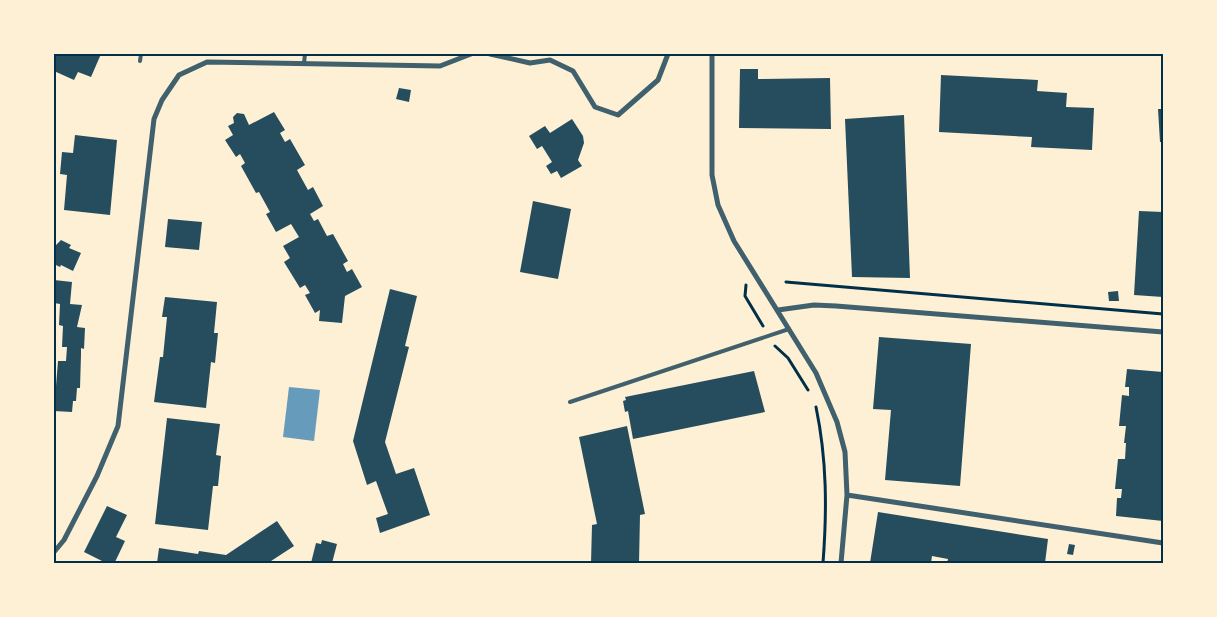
<svg xmlns="http://www.w3.org/2000/svg" width="1217" height="617" font-family="'Exo 2',sans-serif">
<rect width="100%" height="100%" fill="#fdf0d5"/>
<path fill="#669bbc" d="M289,387L320,390L314,441L283,437Z"/>
<path fill="#264d5e" d="M57,54H101L91,77L78,72L74,80L54,71V61Z
M740,69H758V79L830,78L831,129L739,128Z
M941,75L1038,80L1037,91L1067,93L1066,107L1094,108L1092,150L1031,147L1032,137L939,132Z
M399,88L411,90L409,102L396,99Z
M1158,109H1163V142H1160Z
M274,112L285,130L280,133L285,142L290,139L305,165L297,170L308,190L313,187L323,206L310,214L314,221L318,219L327,236L333,234L348,261L343,264L347,272L352,269L362,287L345,296L342,323L319,321L320,310L315,313L305,295L310,293L305,285L300,288L284,262L290,258L283,246L299,237L291,224L276,232L266,214L270,212L259,192L256,193L241,166L245,163L240,154L236,157L225,140L233,135L228,126L234,123L233,117L237,113L244,114L249,125Z
M904,115L910,278L852,277L845,119Z
M572,119L583,136L584,143L578,160L582,166L561,178L557,171L551,174L546,166L552,162L542,146L537,149L529,136L545,126L550,133Z
M75,135L117,140L110,215L64,210L67,175L60,174L62,152L73,153Z
M533,201L571,209L558,279L520,272Z
M1139,211L1163,212V297L1134,295Z
M168,219L202,222L199,250L165,247Z
M61,240L71,245L69,248L81,253L73,271L61,265L60,267L54,264V247Z
M54,280L72,282L70,304L82,305L77,327L85,328L84,349L81,348V355L80,388H77L76,401H73L72,412L54,411V386H56L58,361H66L67,347H62L63,326L59,325L60,304L54,303Z
M390,289L417,296L405,346L409,347L385,442L396,474L414,468L430,515L380,533L376,518L388,514L376,481L367,485L353,441Z
M1118,291L1119,301H1109L1108,292Z
M165,297L217,302L214,333H218L215,363L211,362L206,408L154,402L160,357H163L167,317H162Z
M879,337L971,344L960,486L885,480L891,410L873,409Z
M1127,369L1163,372V521L1116,516L1117,498H1121L1122,489H1115L1118,459H1125L1126,443H1124L1126,426H1119L1122,395L1129,396V387H1125Z
M754,371L765,412L633,439L628,411L625,412L623,401L626,400L625,397Z
M167,418L220,424L216,455L221,456L218,486H213L208,530L155,524Z
M627,426L645,514L640,515L639,563H591L592,525L597,524L579,437Z
M107,506L127,515L116,537L125,541L115,562L101,563L102,561L84,552Z
M878,512L1048,539L1045,563H947L948,559L932,556L931,563H870Z
M277,521L294,546L268,563H157L159,548L198,554L199,551L226,555Z
M322,540L337,544L332,563H311L316,543L321,544Z
M1069,544L1075,545L1073,555L1067,554Z"/>
<g fill="none" stroke-linecap="round" stroke-linejoin="round">
<path stroke="#003049" stroke-width="3" d="M786,282L1163,314
M746,285L745,296L763,326
M775,346L788,358L808,390
M816,407C827,460 827,510 823,563"/>
<path stroke="#3f606c" stroke-width="4" d="M140,61L141,54
M304,63L305,54
M570,402L789,329"/>
<path stroke="#3f606c" stroke-width="5" d="M490,54L530,63L550,60L573,71L595,107L618,115L658,80L668,54
M712,54V175L718,205L734,241L816,373L837,422L845,452L847,495L841,563
M778,310L814,305L836,306L1163,332
M847,495L1163,543
M54,552L64,540L97,476L118,426L154,119L162,100L179,75L207,62L440,66L471,54"/>
</g>
<rect width="1217" height="617" fill="none" stroke="#fdf0d5" stroke-width="110"/>
<rect x="55" y="55" width="1107" height="507" fill="none" stroke="#003049" stroke-width="2"/>
</svg>
